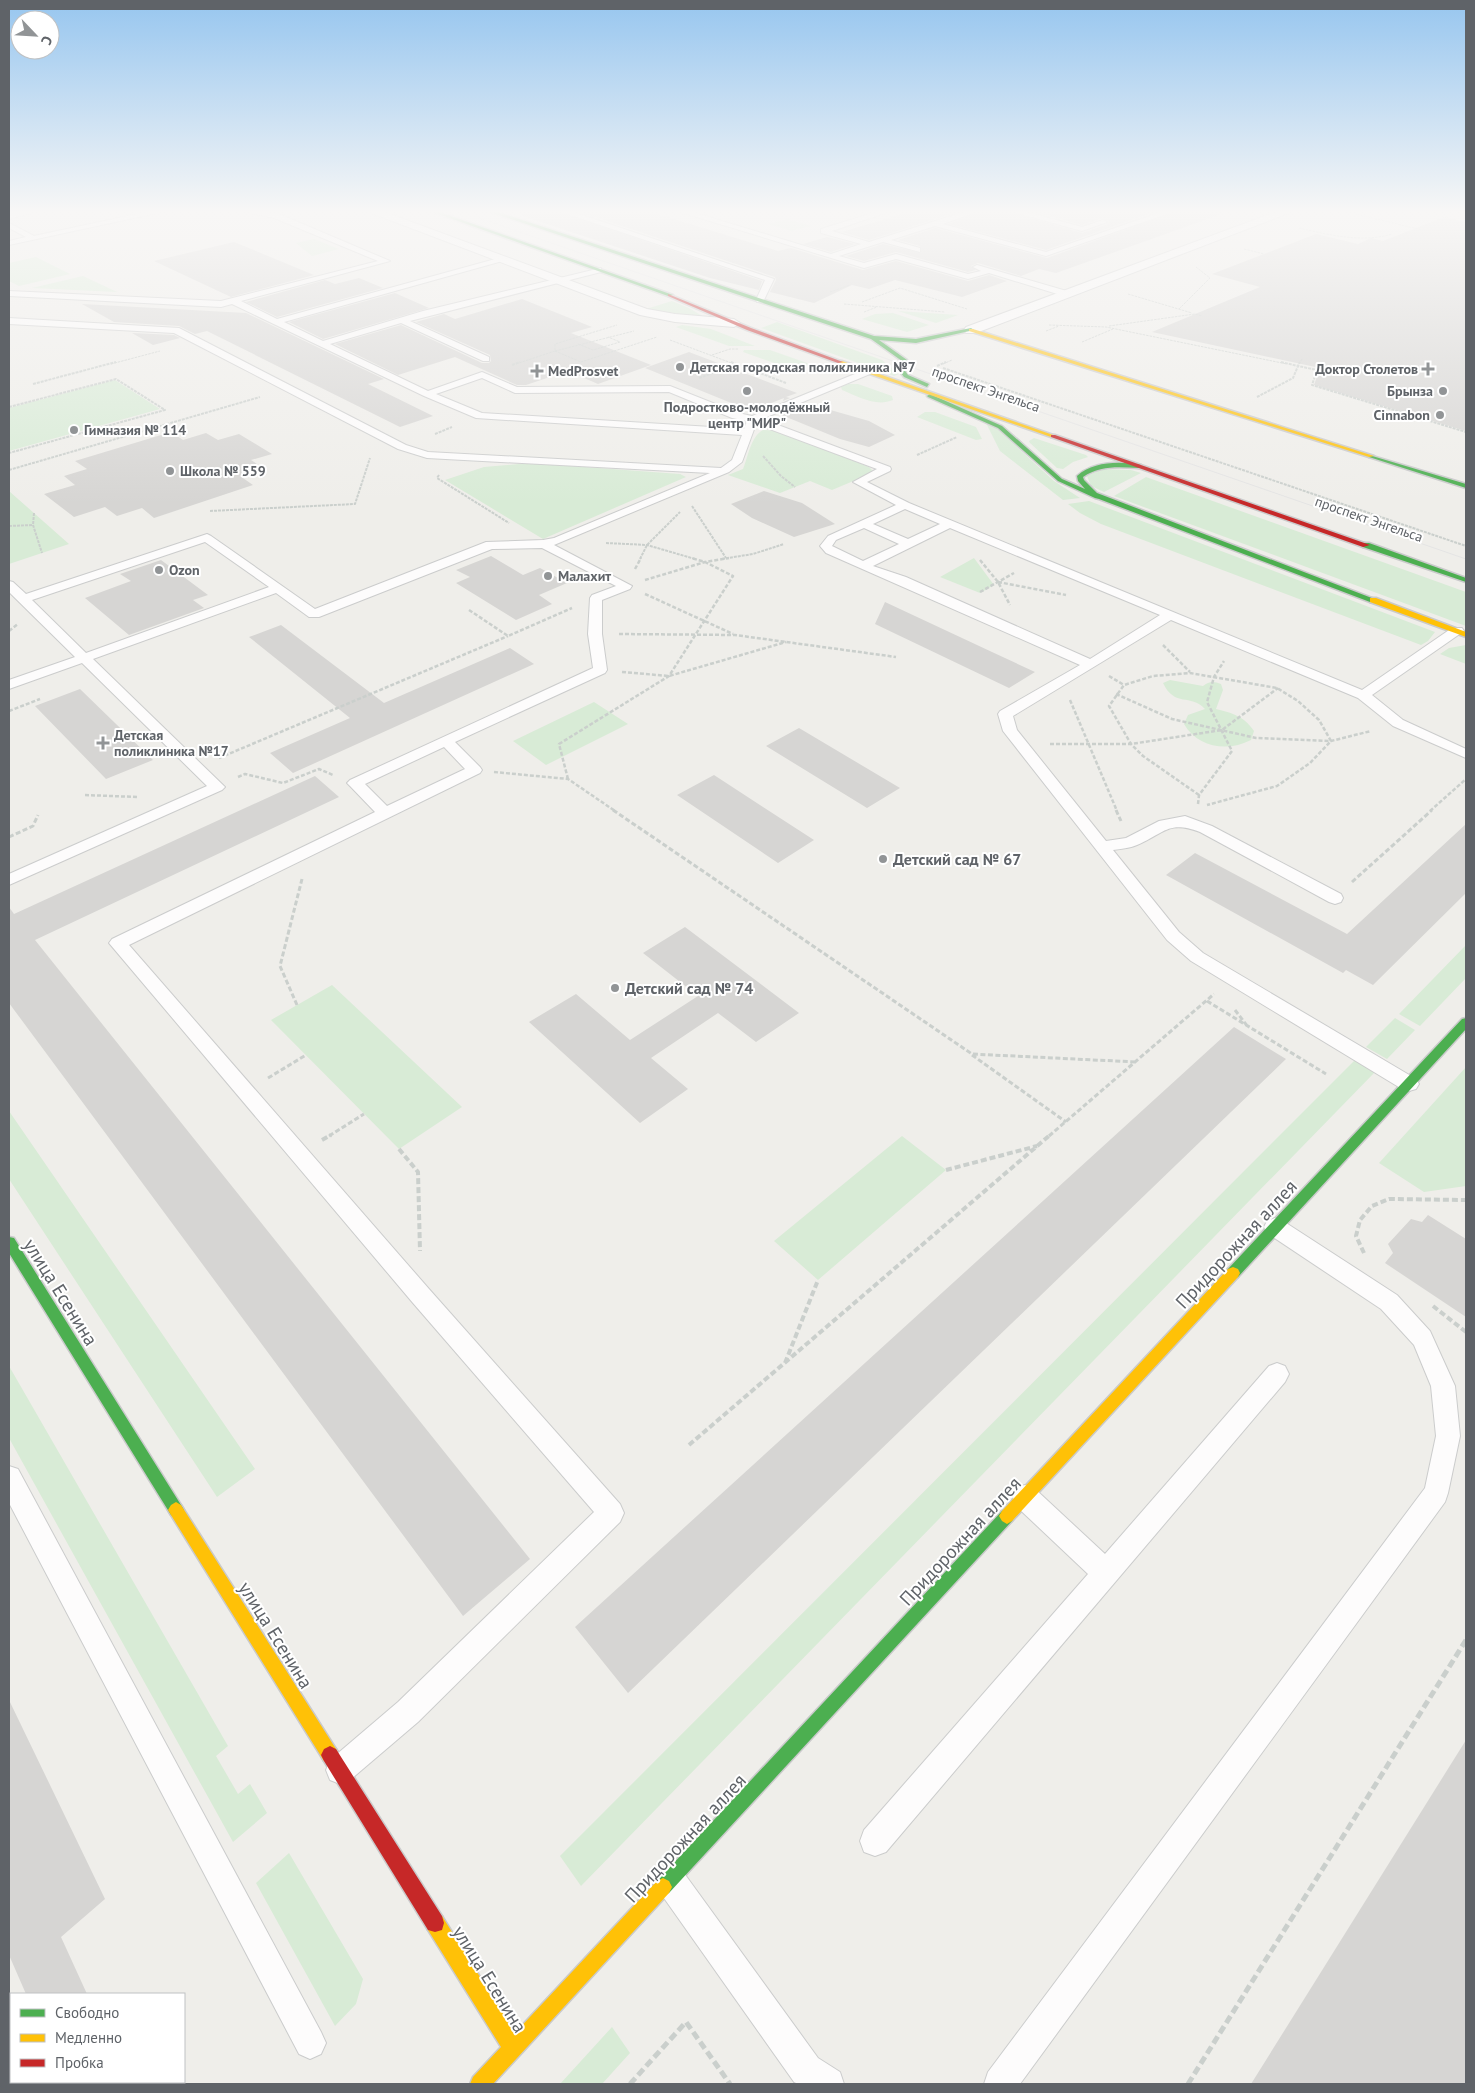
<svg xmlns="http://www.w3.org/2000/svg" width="1475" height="2093" font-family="'PT Sans',sans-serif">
<rect width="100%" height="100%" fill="#efeeea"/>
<path fill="#d8ebd6" d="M787,219L811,226L791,231L768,224Z
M314,239L339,249L312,256L296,243Z
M36,257L70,274L19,286L9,281V263Z
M83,276L117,292L32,288Z
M672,301L689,308L704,317L675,315L646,309Z
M898,311L958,315L936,323Z
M892,313H893L929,325L907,332L862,319L875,314Z
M777,322L882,360L899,374L894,376L761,328Z
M682,325L711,329L755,346H729L676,327Z
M744,350H770L807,363L808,365L798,370L791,369L743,352Z
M115,380L160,409L9,451V408Z
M848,384H858L892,396L893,400C876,407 859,397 842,390L841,387Z
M925,412H935L976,427L982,439L976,440L917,417Z
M986,423L996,428L1054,481L1080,498L1063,500L1000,451Z
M763,430C787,429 844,457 869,467L872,470L870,474L832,490L810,481L780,493L728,475L743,469C748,457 751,436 763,430Z
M1034,438L1086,455L1088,457L1073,462L1063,469L1057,468L1030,443L1029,441Z
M530,463L680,474L686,477L543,539L445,480L484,467Z
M1102,469L1131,470L1141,473L1104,492L1091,486L1087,476Z
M1146,477L1466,592V626L1114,496Z
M9,491L69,544L9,564Z
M1089,501L1435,632L1428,641L1421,645L1101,524L1080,513L1068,504Z
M974,558L994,585L980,593L940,577Z
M1466,645V664L1440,654L1449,648Z
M1170,680L1203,686C1209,681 1214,681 1221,684L1223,690L1216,709C1232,713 1244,716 1254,731L1251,740C1228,752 1198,748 1184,724L1188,715L1205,709C1190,693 1175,708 1163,683Z
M594,702L628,724L546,765L513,741Z
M1466,945V978L1420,1026L1399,1014Z
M332,985L462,1107L399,1149L271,1020Z
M1395,1018L1415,1030L1387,1059L1366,1047Z
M1355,1060L1375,1072L581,1886L560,1856Z
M1466,1067V1186L1424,1192L1379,1163Z
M9,1111L255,1469L217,1497L9,1179Z
M902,1136L946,1170L818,1280L774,1241Z
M9,1366L228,1746L216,1756L238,1794L250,1784L267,1813L233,1842L9,1438Z
M289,1853L363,1979L356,2004L335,2026L256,1883Z
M612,2027L630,2053L602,2084H560Z"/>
<path fill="#d6d5d3" d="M524,211H556L762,281L759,290L710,278L523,216Z
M577,211H648L778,251L791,248L863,270L896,261L968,281L989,275L1007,281L962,297L895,280L869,289L852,285L814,303L770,292L776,280L775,277Z
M912,211H960L869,240L842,232Z
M981,211H1008L1082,233L1108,224L1109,221L1102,218L1082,225L1032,211H1157L1046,250L949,224Z
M1177,211H1218L1219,215L1056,273L1039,269L1021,276L978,263L971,266L976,270L968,272L896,252L864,261L846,256L883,244L921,253L920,246L898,240L935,228L1047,258Z
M1444,217L1466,222V431L1314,385L1320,368L1152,332L1260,287L1212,274L1316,234L1358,244L1371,238L1383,241Z
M827,237L855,244L831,252L803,244Z
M234,242L314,275L231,297L154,261Z
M359,278L383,288L277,317L246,302L325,280L335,284Z
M395,293L429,308L323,339L289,322Z
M522,299L592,327L571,333L651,365L598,384L568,371L526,385H517L455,357L398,375L335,344L401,325L482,363H489L491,361L490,355L416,322L444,314L455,319Z
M82,304L246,313L384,379L368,384L433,416L400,427L207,331L195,334L179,326L114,322Z
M132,333L174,335L180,338L153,345Z
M689,352L744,373L797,393L786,397L790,398L783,401L784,398L751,411L645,368Z
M806,403L869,421L895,435L869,447L840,439L779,414Z
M171,432L183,440L206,433L218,440L239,434L272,454L251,460L263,468L240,476L253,485L154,518L142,508L117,516L105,507L74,517L44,494L75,485L64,476L87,469L75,461Z
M764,491L802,503L835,524L794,537L752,518L731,504Z
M491,556L523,575L540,568L567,583L539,595L552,604L516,620L456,583L470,577L456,570Z
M161,560L208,595L193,600L204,608L129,635L85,598L131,581L120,574Z
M885,602L992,652L1035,672L1009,688L875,624Z
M281,625L384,703L510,648L534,664L293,773L270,753L350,718L249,637Z
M80,689L115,723L153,760L106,779L35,706Z
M799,728L900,788L867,808L766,746Z
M714,775L763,807L814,840L778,863L677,795Z
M315,776L339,797L35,940L530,1559L463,1616L9,1003V907L14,914Z
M1466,824V893L1373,985L1346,970L1343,973L1166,875L1195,853L1347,934Z
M685,927L799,1013L756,1042L718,1013L651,1058L688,1089L640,1123L529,1022L576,994L630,1040L698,996L643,953Z
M1234,1027L1286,1059L628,1693L575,1627Z
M1428,1215L1466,1239V1317L1385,1263L1393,1253L1388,1244L1411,1219L1422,1222Z
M9,1700L105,1899L61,1937L87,1994H26L9,1955Z
M1466,1740V2084H1251Z"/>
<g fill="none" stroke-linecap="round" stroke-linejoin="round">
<g stroke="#cbcccc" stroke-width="2">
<path id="lane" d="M151,211H166L9,245V241L26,237L9,228V223L34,236Z
M242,211H261L279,214L390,261L241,301L277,319L499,258L506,260L284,322L323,341L423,311L601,268V272L410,321L489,357V361H483L401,323L330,344L428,391L482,372L517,387L670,386L738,413L752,416L867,369L870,370V374L762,419L890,467L891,469L890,471L867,482L909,503L1362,690L1452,628H1462L1464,631L1372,695L1403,720L1466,749V758L1393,726L1358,698L1171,620L1013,716L1017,730L1106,841L1126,838L1159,821L1185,816L1212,826L1341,894L1343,898L1341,902L1335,904L1329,902L1200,832C1168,820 1165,833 1137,845C1130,848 1121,849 1113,850L1179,932L1203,953L1416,1079L1419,1084L1416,1089L1409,1091L1402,1089L1191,961L1167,940L1003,731L998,714L1000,711L1080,665L826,553L820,546L828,536L896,505L853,482L877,469L756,424L742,462L729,472L554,545L632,586L630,589L602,600V634L607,670L605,673L455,742L480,767L482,770L480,773L129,945L429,1289L620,1504L624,1513L620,1522L418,1722L350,1780L340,1784L330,1780L326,1770L330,1760L398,1702L594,1512L413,1303L109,943L112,939L375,812L350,786L347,783L350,780L593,668L588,634L590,598L592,595L616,586L542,548L492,549L319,617H309L276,593L93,659L225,787L222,790L9,885V874L207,786L82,663L9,689V680L75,657L9,592V581L13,582L26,594L207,534L211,536L315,609L486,542L543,540L554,538L710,473L427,458L398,449L174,333L9,324V318L179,328L406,445L428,452L721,468L732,460L742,435L476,418L424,396L232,304L221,307L9,296V291L221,301L378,261L274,218ZM482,378L515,393L669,392L732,418L747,421L744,429L482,413L436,394ZM905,509L940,524L908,539L873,524ZM864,528L899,544L863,561L832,546L836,540ZM950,528L1160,615L1090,659L906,577L873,566ZM205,542L269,587L86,653L32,600ZM444,747L465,769L387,806L365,784Z
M558,211H570L774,279L763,302H757L756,300L765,280Z
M677,211H689L831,254L861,244L821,233V229L879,211H891L832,231L869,242L967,211H979L943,224L1046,252L1164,211H1175L1046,256L935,226L891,240L920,248V252L883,242L839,256L864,263L896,254L968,274L981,271L973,267L977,265L1070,292L1071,294L1067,297L989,273L968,279L896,259L864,268Z
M1010,211H1023L1082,227L1103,220L1107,222L1082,231Z
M1275,1218L1283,1221L1397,1295L1430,1331L1455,1386L1460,1436L1448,1493L1445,1502L1020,2084H984L988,2072L1425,1488L1436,1436L1431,1386L1414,1345L1381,1309L1267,1233L1264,1227L1267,1221Z
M1277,1363L1285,1366L1289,1374L1285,1382L886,1852L875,1856L864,1852L860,1841L864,1830L1088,1574L1016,1506L1013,1497L1016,1488L1025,1485L1034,1488L1105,1554L1269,1366Z
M9,1466L18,1469L321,2032L326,2043L321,2054L310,2059L299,2054L9,1503Z
M670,1865L681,1869L818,2058L840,2072L844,2084H798L794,2082L659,1891L655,1880L659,1869Z"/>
</g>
<g stroke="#cbcccc" stroke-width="2">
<path id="street" d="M15,211H37L9,219V213Z
M366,211H382L647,309L675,314L734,319L740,323L734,327L675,322L640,315Z
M1278,211H1294L976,333H966L964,330L966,327Z"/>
</g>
<g stroke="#cacacb" stroke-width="3">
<path id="fast" d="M430,211H437L673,295L668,296Z
M487,211H495L874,336L916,339L971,328L974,330L916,343L879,340L907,360L903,368L908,375L929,384L927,387L904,377L897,368L902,361L871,339Z
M930,394L1002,426L1062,479L1085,489L1078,481L1077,476C1093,461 1121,461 1141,465V467L1139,468C1119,467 1100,465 1083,477L1084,480L1097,493L1377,600L1370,602L1099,499L1095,498L1058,481L998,428L928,397L927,396Z
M1369,455L1466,484V488L1369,457Z
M1363,543H1369L1466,578V582L1363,547Z
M1466,1018V1029L1238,1277L1233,1279L1228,1277L1226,1273L1228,1269L1462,1019Z
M9,1237L14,1238L181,1505L184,1510L181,1515L176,1518L171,1515L9,1253Z
M1007,1508L1012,1511L1015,1516L1012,1521L669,1893L663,1896L657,1893L654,1887L657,1881L1002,1511Z"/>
</g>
<g stroke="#cacacb" stroke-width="3">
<path id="slow" d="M969,329H973L1374,456L1369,457L969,331Z
M838,361H842L1056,436L1051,437L838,363Z
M1370,598H1376L1466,632V637L1370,602Z
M1233,1267L1238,1269L1240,1273L1238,1277L1012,1521L1007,1524L1002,1521L999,1516L1002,1511L1228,1269Z
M176,1502L181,1505L336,1749L339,1755L336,1761L330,1764L324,1761L171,1515L168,1510L171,1505Z
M663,1878L669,1881L672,1887L669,1893L493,2084H470L473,2077L501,2047L428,1930L426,1923L428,1916L435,1914L442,1916L515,2033L657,1881Z"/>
</g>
<g stroke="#cacacb" stroke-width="3">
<path id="jam" d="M668,294L751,328L843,362L838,363L747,330L668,296Z
M1051,435H1055L1370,545L1363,547L1051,437Z
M330,1746L336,1749L442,1916L444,1923L442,1930L435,1932L428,1930L324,1761L321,1755L324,1749Z"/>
</g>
<path stroke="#cacfcc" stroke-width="1" stroke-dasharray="2.5 1" stroke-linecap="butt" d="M1344,211L1422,230
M1299,228C1329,235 1362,243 1392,234
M1244,249L1264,254
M830,292L850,285
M1128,294L1192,313
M862,302L900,288L967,309
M844,304L945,312
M1179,309L1210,278L1196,267
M864,312L877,307
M1049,325L1106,327L1287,364
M1109,326L1195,314L1202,316
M1046,331L1059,326
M670,340L734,364
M1082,342L1113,329
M578,344L593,350L620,342L608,337
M555,351L581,362L657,337
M555,351L634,331
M712,355L730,349H738
M111,364L160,351
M516,364L555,351V344L617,325
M943,364L952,360
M1299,364L1302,359"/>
<path stroke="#cacfcc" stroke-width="2" stroke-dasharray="3 1" stroke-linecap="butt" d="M731,362L786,383
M1281,362L1298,366L1300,362
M512,365L520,362
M937,366L946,362
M943,368L1466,546
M699,378L735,365
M33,384L116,362
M1257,397L1293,378L1298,366L1317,370L1312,385L1466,432
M9,407L116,379L165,410L9,453
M435,434L452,427
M917,455L957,437
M763,456L781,476L795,487
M9,470L260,397
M439,475L437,478L509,523
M692,506L726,558
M210,511L355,504L370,458
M34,513L33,525L42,553
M9,526L33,525
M606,543L647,545L695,559
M640,559L647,545L680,512
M722,559L753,554L784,544"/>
<path stroke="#cacfcc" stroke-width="2.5" stroke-dasharray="4 2" stroke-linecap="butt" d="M980,560L998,582L1010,605
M635,569L641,558
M645,580L705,562L729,558
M998,582L1066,595
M980,592L1014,573
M645,594L733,634
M469,610L508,636L572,608
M9,631L18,624
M619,634L735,635L896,657
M1163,645L1190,672
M622,672L669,676L786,642
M1109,676L1124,685
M1116,694L1172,719L1256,738L1331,741L1371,731
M1070,700L1117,811
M9,711L40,699
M1050,744H1131L1222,730L1278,688
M219,758L508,636
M494,772L568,779L615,811
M238,777L245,774L283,783L319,769L333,775
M568,779L559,744L669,676L733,576L705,562L691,558
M85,795L137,797
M1199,795L1143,756L1131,744L1109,706L1124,685L1153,676L1190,673L1277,688L1298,701L1319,720L1331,741L1310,763L1277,786L1207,805
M1198,804L1199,795L1232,751L1207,702L1214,677L1224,661
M1430,811L1466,779"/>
<path stroke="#cacfcc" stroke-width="3" stroke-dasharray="5 2.5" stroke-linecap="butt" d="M613,810L972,1054L1136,1062
M1116,810L1121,821
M9,837L33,826L38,815
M1352,882L1432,810
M1207,1001L1326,1074
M297,1005L280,966L302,879
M1235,1010L1248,1027
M972,1055L1066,1122
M268,1078L306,1055
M329,1136L364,1114
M1049,1136L1214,994"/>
<path stroke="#cacfcc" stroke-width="4" stroke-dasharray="6 3" stroke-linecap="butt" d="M322,1140L331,1135
M399,1149L418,1172L420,1251
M946,1170L1037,1146
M1364,1253L1356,1236L1360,1220L1372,1206L1389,1199L1466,1200
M1433,1306L1466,1332
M785,1363L818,1280
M689,1445L1050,1135"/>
<path stroke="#cacfcc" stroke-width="5" stroke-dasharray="8 4" stroke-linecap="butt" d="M630,2084L686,2022L730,2084
M1188,2084L1466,1640"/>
<use href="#lane" fill="#fdfcfc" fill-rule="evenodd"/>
<use href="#street" fill="#fdfcfc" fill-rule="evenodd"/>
<use href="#fast" fill="#4caf50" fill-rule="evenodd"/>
<use href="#slow" fill="#ffc107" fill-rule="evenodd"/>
<use href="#jam" fill="#c62828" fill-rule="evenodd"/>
<path stroke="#e4e4e4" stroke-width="1" d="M459,211L1466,559"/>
</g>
<linearGradient id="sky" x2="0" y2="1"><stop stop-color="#97c6ef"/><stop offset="0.42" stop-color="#f8f7f6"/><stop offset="1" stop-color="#f8f7f6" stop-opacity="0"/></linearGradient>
<rect width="1475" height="504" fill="url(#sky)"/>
<g fill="#919496" stroke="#fff" stroke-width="2">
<circle cx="680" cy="367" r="5"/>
<path d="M1425.5 361.5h5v5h5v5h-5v5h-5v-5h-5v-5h5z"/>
<path d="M534.5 363.5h5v5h5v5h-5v5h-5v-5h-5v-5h5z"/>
<circle cx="747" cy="391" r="5"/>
<circle cx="1443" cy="391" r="5"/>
<circle cx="1440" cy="415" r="5"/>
<circle cx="74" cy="430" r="5"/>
<circle cx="170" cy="471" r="5"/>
<circle cx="159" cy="570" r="5"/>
<circle cx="548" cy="576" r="5"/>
<path d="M100.5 735.5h5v5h5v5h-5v5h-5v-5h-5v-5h5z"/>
<circle cx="883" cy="859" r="5"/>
<circle cx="615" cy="988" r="5"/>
</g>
<g text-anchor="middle" stroke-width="4" stroke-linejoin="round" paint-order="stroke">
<g font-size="14" font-weight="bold" fill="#5f6368" stroke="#fff" text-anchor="start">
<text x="690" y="372">Детская городская поликлиника №7</text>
<text x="1418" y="374" text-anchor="end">Доктор Столетов</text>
<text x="548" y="376">MedProsvet</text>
<text x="1433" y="396" text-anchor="end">Брынза</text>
<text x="747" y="412" text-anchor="middle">Подростково-молодёжный<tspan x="747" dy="16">центр "МИР"</tspan></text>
<text x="1430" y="420" text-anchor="end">Cinnabon</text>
<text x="84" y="435">Гимназия № 114</text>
<text x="180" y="476">Школа № 559</text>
<text x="169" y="575">Ozon</text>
<text x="558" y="581">Малахит</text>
<text x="114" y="740">Детская<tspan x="114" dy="16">поликлиника №17</tspan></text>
</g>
<g font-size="14" fill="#5f6368" stroke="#fff">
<text transform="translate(986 389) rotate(19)" y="5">проспект Энгельса</text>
<text transform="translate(1369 519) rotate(19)" y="5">проспект Энгельса</text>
</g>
<g font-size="16" font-weight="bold" fill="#5f6368" stroke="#fff" text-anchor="start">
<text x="893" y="865">Детский сад № 67</text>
<text x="625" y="994">Детский сад № 74</text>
</g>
<g font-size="19" fill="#5f6368" stroke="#fff">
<text transform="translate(1236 1244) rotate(-47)" y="7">Придорожная аллея</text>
<text transform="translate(61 1292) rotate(58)" y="7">улица Есенина</text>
<text transform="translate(960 1541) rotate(-47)" y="7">Придорожная аллея</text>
<text transform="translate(276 1635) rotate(58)" y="7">улица Есенина</text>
<text transform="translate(685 1838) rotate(-47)" y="7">Придорожная аллея</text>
<text transform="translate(490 1979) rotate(58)" y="7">улица Есенина</text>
</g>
</g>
<rect width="1475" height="2093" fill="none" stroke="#5f6368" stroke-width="20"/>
<rect x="10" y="1993" width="175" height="90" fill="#ffffff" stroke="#bfc1c3"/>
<rect x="20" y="2009" width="25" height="8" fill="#4caf50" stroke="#bfc1c3"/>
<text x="55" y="2018" font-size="15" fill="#5f6368">Свободно</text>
<rect x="20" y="2034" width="25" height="8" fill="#ffc107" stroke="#bfc1c3"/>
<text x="55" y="2043" font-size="15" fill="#5f6368">Медленно</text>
<rect x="20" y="2059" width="25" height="8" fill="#c62828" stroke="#bfc1c3"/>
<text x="55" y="2068" font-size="15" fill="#5f6368">Пробка</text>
<g transform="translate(35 35) rotate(115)"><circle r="24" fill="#ffffff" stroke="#bfc1c3"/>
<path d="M0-4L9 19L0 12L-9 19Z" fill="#919496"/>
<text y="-8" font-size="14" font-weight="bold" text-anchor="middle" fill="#5f6368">С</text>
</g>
</svg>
